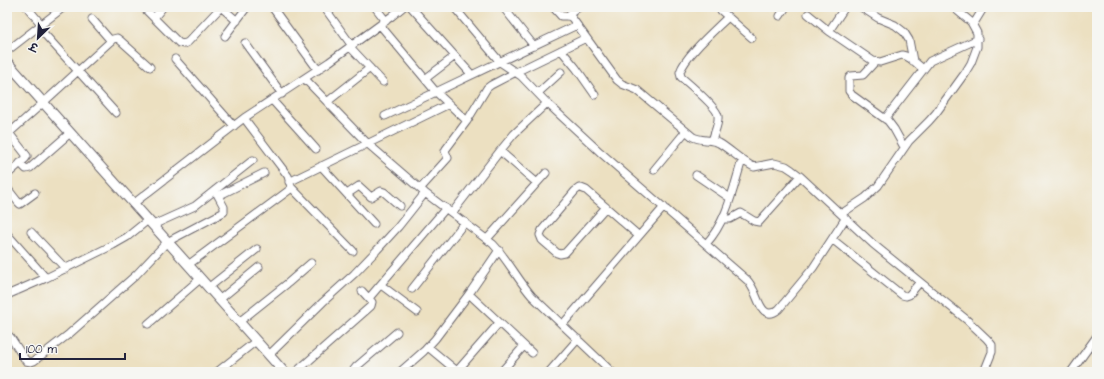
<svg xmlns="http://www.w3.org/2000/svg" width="1104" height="379" font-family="'Architects Daughter','Playpen Sans Deva',sans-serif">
<rect width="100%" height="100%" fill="#f6f6f2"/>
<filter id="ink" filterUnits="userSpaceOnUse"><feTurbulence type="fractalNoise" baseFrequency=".025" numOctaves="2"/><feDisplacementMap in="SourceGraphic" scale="8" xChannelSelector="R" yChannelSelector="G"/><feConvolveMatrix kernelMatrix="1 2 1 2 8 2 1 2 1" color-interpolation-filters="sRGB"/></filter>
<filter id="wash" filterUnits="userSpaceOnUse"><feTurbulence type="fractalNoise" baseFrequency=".012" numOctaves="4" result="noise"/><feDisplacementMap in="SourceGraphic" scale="16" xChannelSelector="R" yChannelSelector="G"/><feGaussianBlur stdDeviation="0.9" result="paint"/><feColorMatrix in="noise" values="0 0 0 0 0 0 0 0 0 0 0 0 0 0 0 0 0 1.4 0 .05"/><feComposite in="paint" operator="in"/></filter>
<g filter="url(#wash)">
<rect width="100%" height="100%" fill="#ece0c1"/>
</g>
<g filter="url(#ink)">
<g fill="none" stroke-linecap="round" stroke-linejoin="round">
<g stroke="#69646a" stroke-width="9">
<path id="minor" d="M27,7L41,24
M143,7L179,43L184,44L188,42L221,7
M221,7L237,21
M272,7L318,70
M324,7L352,46
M375,7L386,21
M411,7L472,75
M454,7L500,62L521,76L547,103L600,152L747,280C750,283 752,287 754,291C759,301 763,322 779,309L813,268L845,219
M503,7L534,46
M553,7L561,16H569L572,18L617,80L622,84L637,90L693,137C701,141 711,139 719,143C731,150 741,161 754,167L774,163L786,166L792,170L800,176L873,244L967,320L987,339L992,345V352L984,372
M717,7L752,38
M861,7L878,18L895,25L904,32L909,40L913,61
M808,14L829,31L873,61L880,62L902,55C910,56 917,64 923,69
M567,16L579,7
M780,16L786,7
M154,18L163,7
M92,19L111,41
M380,25L436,92L467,121
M973,25L984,7
M38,27L116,113
M829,31L845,7
M225,36L247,7
M245,43L282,94
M350,47L383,82
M561,50L576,68L595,95
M7,51L64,7
M175,59L234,126
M875,62L863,75L851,76L849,78V91L852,95L888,121L894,129L904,147
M305,79L367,143L425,193L493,244C508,260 518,280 532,296L612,372
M425,79L455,56
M538,93L561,72
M272,100L316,149
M327,102L370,68
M385,116L436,92L577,25
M244,118L288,176L291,187L353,251
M885,119L930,61L978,39
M7,135L43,103L113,39L117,38L121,41L150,67
M712,141C714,133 719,124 718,116C718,108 688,83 681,77L680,72C685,56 715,30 728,17
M500,151L537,183
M20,163L26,169L30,168L70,133
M321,166L374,224
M654,170L686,131
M7,175L25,159L27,156L9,133
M696,175L730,198
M289,182L449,104
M7,188L18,202L20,204L35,193
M420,189L448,158L445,151L446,149L467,121L487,88L491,85L516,72L586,38
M347,194L359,186L371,197L381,191L384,192L400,206
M218,196L264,173
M133,204L244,118L329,62L392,16L403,7
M606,207L565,253L560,254L557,253L542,240L540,235L542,230L575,191L579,188H581L586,190L639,236
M452,213L500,151L514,134L547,103
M841,214L865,198L878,186L909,141L929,121L936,113L965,73L971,63L977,47V33L971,22L953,7
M723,219H730L741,213L754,221L759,222L800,176
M153,225L195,206L253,160
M31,232L66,269
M7,234L46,278
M487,239L546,173
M832,239L902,295L906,296L909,295L920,282
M706,244C727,221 733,189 742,160
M188,265L292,188
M381,285L417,312
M208,288L257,249
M412,289L465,222
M469,294L532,353
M7,295L46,278L113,245L127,237L148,220
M369,298L446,208
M219,300L259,267
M239,322L288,283L311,263
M148,324L200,279
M563,324L664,207
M7,334L11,338L26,361L31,362L34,361L69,334L136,275L167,242L224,212V207L215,190
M428,347L458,372
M269,355L323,302L354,274L377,250L398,227L425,193
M457,371L499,323
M217,372L256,341
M296,372L371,306L372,302L362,291
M352,372L356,367L397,332
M400,372L424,351L435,339L469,294L499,250
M501,372L524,346
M549,372L578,339
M1071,372L1097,336"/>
</g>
<g stroke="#69646a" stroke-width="11">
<path id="tertiary" d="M7,62L284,372"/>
</g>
<use href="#minor" stroke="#fff" stroke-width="7"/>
<use href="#tertiary" stroke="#fff" stroke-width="9"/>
</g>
</g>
<rect width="1104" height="379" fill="none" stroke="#f6f6f2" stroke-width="24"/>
<g transform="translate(38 38) rotate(205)" stroke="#f6f6f2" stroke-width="3" paint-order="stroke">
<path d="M0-3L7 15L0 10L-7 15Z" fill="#22223b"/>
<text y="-6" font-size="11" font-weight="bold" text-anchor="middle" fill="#22223b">उ</text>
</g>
<path d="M20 353v6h105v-6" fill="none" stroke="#22223b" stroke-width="2"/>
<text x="26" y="353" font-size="12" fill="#22223b" stroke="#f6f6f2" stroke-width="3" paint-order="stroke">100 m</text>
</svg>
